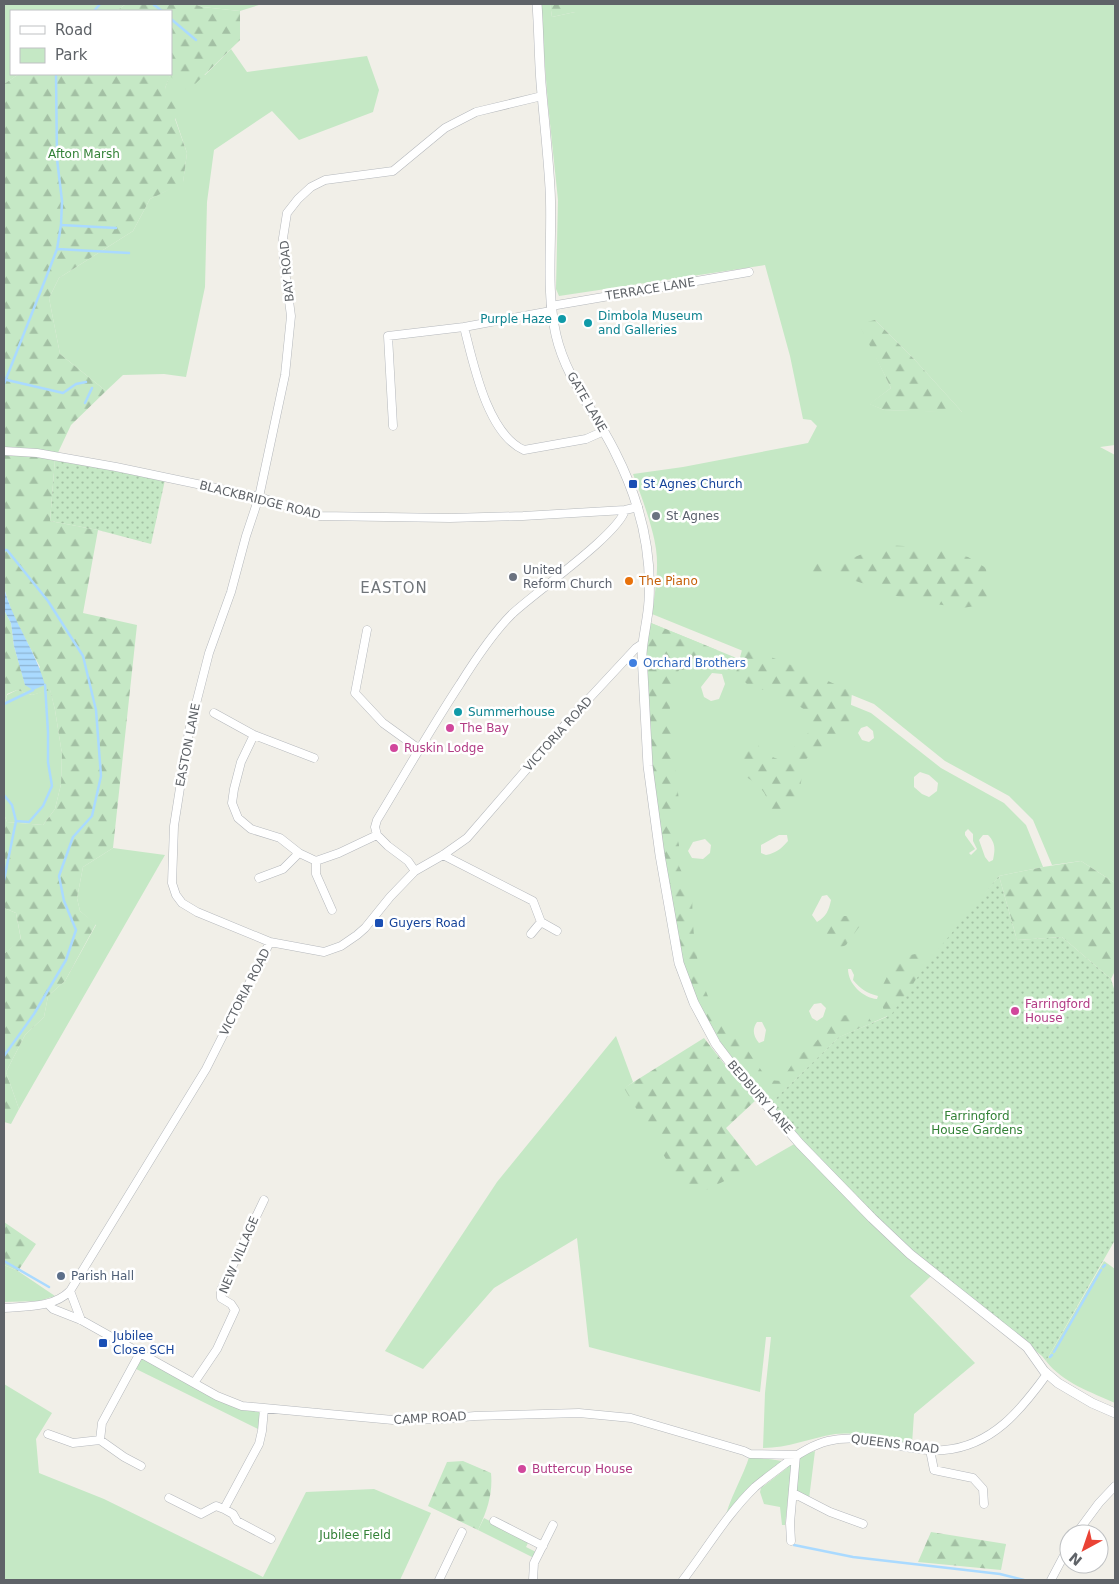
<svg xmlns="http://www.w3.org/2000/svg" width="1119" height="1584" font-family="'DejaVu Sans',sans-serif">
<defs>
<pattern id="forest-firs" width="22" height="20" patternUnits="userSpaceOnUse" patternTransform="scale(1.25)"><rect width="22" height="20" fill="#c5e8c5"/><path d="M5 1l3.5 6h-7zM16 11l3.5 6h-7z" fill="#a3c0a4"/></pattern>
<pattern id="garden-dots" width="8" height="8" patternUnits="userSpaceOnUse" patternTransform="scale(1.25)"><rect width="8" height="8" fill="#c5e8c5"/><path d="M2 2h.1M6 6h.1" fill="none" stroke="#a3c0a4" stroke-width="1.8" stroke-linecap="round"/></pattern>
<pattern id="water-rules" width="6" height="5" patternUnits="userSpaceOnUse" patternTransform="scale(1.25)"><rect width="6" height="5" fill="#aadaff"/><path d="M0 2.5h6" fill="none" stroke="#8eb4d2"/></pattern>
</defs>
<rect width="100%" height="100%" fill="#f1efe8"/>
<path fill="#c5e8c5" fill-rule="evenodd" d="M4,4H126L116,11H11V74H19L4,84Z
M194,4H262L240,11L202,7Z
M540,4H550L552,17L575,12V4H1115V445L1100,447L1115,455V883L1081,861L1052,865L1033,820L1009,796L945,761L874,704L652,614C655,593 659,570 656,549C653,527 641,495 633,474L683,467L808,443L817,426L811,420L803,419L790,356L765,265L559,296L556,289L558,200L548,104ZM875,320L914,359L962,412L884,410L870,404L891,388L876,357Z
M231,49L247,72L367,56L379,90L373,112L299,140L272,111L214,150L207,202L205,287L186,377L164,374L123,375L106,391L60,354L49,298L59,278L133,231L150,199L183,182L187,153L165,88L170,75H205Z
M651,623L871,713L941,768L1004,803L1026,825L1043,867L999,876L890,1015L839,1037L769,1105L682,962ZM712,673L722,674L725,684L719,699L711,701L704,697L701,687ZM867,726L873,731L874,738L869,742L862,740L858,733L861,728ZM920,772L929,775L938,783L937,791L929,797L922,794L914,787V777ZM968,829L973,834V841L977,849L971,855L969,853L975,849L965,835V832ZM779,835H787L788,841C781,849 776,853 766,855L761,853V845ZM983,835H988C996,843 995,850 993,860L989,862L985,857L979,840ZM705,839L711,845L710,853L703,859L692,858L688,851L693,842ZM827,895L831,900C829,910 826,917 817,922L812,915L822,896ZM848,969H851L854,975L853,980C861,989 866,993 878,996L877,999C863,998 848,984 848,969ZM821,1003L826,1008L823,1017L817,1021L812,1018L809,1011L814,1004ZM757,1022H762L766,1030L764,1041L759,1043C753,1036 752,1029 757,1022Z
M50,689L55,710L62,754L61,784L55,809L43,825L7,822L4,814V708L7,695L17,690L32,695Z
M113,848L165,855L19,1109L6,1072L25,1035L44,1017L48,996L65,981L96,925L80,911L77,898L83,867Z
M4,908L16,913L21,940L4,954Z
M616,1036L633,1082L625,1088L756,1166L796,1143L931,1276L910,1296L975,1363L914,1414L912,1444C891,1440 855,1431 835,1434C810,1438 788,1448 763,1448L765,1393L771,1337H766L760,1392L589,1347L577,1238L494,1288L423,1369L385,1351L497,1182Z
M1104,1261L1115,1269V1403C1091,1392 1063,1383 1046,1361Z
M4,1265L18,1271L55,1296L39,1301L4,1302Z
M140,1353L218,1396L264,1409L262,1431L132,1367Z
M4,1384L52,1413L36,1439L39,1473L104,1499L263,1577L306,1492L374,1489L431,1513L400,1580H4Z
M815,1451L809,1499L796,1493L791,1473L785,1525H782L780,1507L764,1504L760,1492L761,1488L787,1468L781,1463L724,1523C728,1500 743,1478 750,1454C760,1461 775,1457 786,1463C798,1455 802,1456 815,1451Z
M484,1518L529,1541L526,1547L536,1552L534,1558L478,1530Z"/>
<path fill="url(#forest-firs)" d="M126,4H194L202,7L240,11V40L188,91L170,76L165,88L183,106L175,119L187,153L183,183L150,199L133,231L59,278L49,298L60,354L106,391L71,425L55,459L50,521L98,530L83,613L137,625L113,848L83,867L77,898L80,911L96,924L65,981L48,996L44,1017L25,1035L6,1072L19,1109L11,1124L4,1122V954L21,939L16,913L4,908V814L7,822L43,825L55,809L61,784L62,754L55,710L50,690L32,695L17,690L7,694L4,708V610L11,623L14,646L25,684L40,667L13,615L4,588V84L19,74H171V11H116Z
M550,4H575V12L552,17Z
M875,320L914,359L963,413L884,410L869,404L891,388L859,324Z
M883,545L924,547L968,557L986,568L989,595L982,605L962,608L923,602L892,595L868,585L843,577L804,572L798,568L800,563L855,557Z
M651,623L717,650L712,664L694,670H679L670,690V724L679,801L674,825L679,845L678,864L685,879L693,889C690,922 697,979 714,1009C718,1017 727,1022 732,1029C745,1045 756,1063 768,1080L781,1081L797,1057L814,1044L838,1016L866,1013L872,1023L839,1037L769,1105L737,1066L705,1022L682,962L671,913L650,763L645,644Z
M743,646L804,670L852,692L849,728L838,743L816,752L802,762C802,788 801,806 771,812C766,789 760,786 742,774L743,753L757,744L765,754L780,760C798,738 814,745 808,712L784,696L748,685L736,673Z
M1081,861L1115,883V971L1111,979L1062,937L1017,940L999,876L1043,867Z
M844,916H855L862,923L846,945L838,949L824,939L830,923Z
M920,953L928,974L894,1031L883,1008V985L896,958Z
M704,1038L729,1070L756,1100L726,1128L756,1166L689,1198L624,1088Z
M4,1222L36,1244L18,1271L4,1265Z
M463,1461L491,1473C493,1494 487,1511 478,1530L428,1506L447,1462Z
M931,1532L1006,1544L1001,1570L918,1562Z"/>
<path fill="url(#garden-dots)" d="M55,459L165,480L151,544L98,530L50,521Z
M999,876L1017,940L1062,937L1111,979L1115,992V1240L1046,1361L1042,1356L912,1252L803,1143L769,1105L839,1037L891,1015L931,958Z"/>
<path fill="url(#water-rules)" d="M4,588C13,622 36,651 45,685L33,690L25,685L14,646L11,623L4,610Z"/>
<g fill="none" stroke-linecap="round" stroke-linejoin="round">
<path stroke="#aadaff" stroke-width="2.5" d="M153,4L162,11
M94,11L100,4
M171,19L196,40
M61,225L116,228
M57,249L129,253
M7,380L63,393L76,384L86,382
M4,384L49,270L57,249L61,225L62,201L57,159L56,74
M85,403L92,388
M4,550H7L48,601L83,656L96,710L101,776L92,816L73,837L59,876L64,901L76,930L66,960L34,1014L4,1056
M4,704L33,690
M4,795L12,805L16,821L4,880
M16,821L29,822L43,806L52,786L48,762V732L45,685
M4,1261L49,1287
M1103,1267L1105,1265
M1054,1352L1101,1270
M1050,1357L1052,1355
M794,1545L853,1557L1000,1574L1024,1580"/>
<g stroke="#b5b8bc" stroke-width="9">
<path id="minor" d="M542,96L476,112L445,128L393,171L325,180L311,187L298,199L287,213L283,238L284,263L291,316L285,375L259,497L246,536L231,592L209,653L189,731L174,826L172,883L176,895L182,903L197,912L270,942L324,952L341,946L357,935L365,928L390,897L415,871L443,855L467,838L570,719L636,648L642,644
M551,306L749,272
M551,311L464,327C473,362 487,434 524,450L586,439L604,431
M393,426L388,336L464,327
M4,451L37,453L116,467L259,497L320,516L450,518L523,516L625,510L638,507
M367,630L355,693L383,723L419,749
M214,713L254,735L241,762L234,789L232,803L238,818L251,829L280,838L299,853L316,861L339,853L377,835
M254,735L314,758
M443,855L533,901L541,922L557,931
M316,861V874L332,910
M415,871L408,861L388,846L377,835L375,827L377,820C405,774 431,728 460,684C475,660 492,634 512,614C534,593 619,534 625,510
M259,878L283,869L299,853
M531,934L541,922
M70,1291L81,1320
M48,1304L53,1309L81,1320L217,1396L242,1406L393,1420L441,1419L475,1416L579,1413L631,1418L744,1451L750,1454L796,1455
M4,1308C27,1306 53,1308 70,1291L206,1069L270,942
M194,1383L217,1349L235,1310L231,1304L221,1298V1290L264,1200
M264,1409L262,1431L259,1444L224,1509L233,1514L237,1521L271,1539
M48,1434L73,1443L100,1440L124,1457L141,1466
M100,1440L102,1423L140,1353
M930,1450L934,1470L973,1478L983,1489L984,1504
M793,1493L830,1512L863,1524
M169,1498L201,1514L216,1506L224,1509
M494,1521L543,1546
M1076,1534L1099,1503L1115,1486
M791,1541L790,1523L796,1455
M439,1580L462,1532
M533,1580L534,1563L553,1525
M683,1580C706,1550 727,1514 755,1487C763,1480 773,1473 782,1466C795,1456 811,1445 828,1441C852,1435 875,1441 899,1446C913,1448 930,1452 944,1450C992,1446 1021,1410 1047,1374
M1051,1580L1069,1546"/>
</g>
<g stroke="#b5b8bc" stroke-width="10">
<path id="tertiary" d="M537,4C539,30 539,57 541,83C544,118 548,153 550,188C553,237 545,287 556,335C566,379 596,413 615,452C639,499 652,549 649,601C648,619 643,636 642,654L648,766L660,855L679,963L694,1003L716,1044L735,1069L800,1144L872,1218L910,1254L1027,1347L1044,1371L1058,1383L1092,1403L1115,1413"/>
</g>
<use href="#minor" stroke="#fff" stroke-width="8"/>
<use href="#tertiary" stroke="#fff" stroke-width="9"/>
</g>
<g fill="#0f9aa8" stroke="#fff" stroke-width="2">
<circle cx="562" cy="319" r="5"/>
<circle cx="588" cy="323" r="5"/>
<circle cx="458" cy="712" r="5"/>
</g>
<g fill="#1a4fb4" stroke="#fff" stroke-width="2">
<rect x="628" y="479" width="10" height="10" rx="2.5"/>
<rect x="374" y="918" width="10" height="10" rx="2.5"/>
<rect x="98" y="1338" width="10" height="10" rx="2.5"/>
</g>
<g fill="#6b7280" stroke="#fff" stroke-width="2">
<circle cx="656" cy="516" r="5"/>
<circle cx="513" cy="577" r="5"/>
</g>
<circle fill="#e8710a" stroke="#fff" stroke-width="2" cx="629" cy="581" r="5"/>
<circle fill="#3f7fe0" stroke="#fff" stroke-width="2" cx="633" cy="663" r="5"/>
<g fill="#d1479c" stroke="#fff" stroke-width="2">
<circle cx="450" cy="728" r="5"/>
<circle cx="394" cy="748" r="5"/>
<circle cx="1015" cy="1011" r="5"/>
<circle cx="522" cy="1469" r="5"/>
</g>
<circle fill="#5c6f8a" stroke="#fff" stroke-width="2" cx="61" cy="1276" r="5"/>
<g text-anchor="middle" stroke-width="5" stroke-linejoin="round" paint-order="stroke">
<g font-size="12" fill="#348238" stroke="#fff">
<text x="84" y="158">Afton Marsh</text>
<text x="977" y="1120">Farringford<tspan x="977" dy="14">House Gardens</tspan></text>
<text x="355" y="1539">Jubilee Field</text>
</g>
<g font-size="12" fill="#5f6368" stroke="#fff">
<text transform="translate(287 271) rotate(-95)" y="4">BAY ROAD</text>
<text transform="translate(650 289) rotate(-9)" y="4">TERRACE LANE</text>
<text transform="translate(587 402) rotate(60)" y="4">GATE LANE</text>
<text transform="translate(260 500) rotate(14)" y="4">BLACKBRIDGE ROAD</text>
<text transform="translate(558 734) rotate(-48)" y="4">VICTORIA ROAD</text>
<text transform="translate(188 745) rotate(-79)" y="4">EASTON LANE</text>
<text transform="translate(245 992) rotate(-63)" y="4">VICTORIA ROAD</text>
<text transform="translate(760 1097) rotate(49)" y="4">BEDBURY LANE</text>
<text transform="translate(239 1255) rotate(-67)" y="4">NEW VILLAGE</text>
<text transform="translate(430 1418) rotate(-3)" y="4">CAMP ROAD</text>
<text transform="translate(895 1444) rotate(7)" y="4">QUEENS ROAD</text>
</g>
<g font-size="12" fill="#0d838f" stroke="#fff" text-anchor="start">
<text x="598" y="320">Dimbola Museum<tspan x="598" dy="14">and Galleries</tspan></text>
<text x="552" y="323" text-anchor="end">Purple Haze</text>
<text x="468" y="716">Summerhouse</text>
</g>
<g font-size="12" fill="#164399" stroke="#fff" text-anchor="start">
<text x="643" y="488">St Agnes Church</text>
<text x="389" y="927">Guyers Road</text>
<text x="113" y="1340">Jubilee<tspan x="113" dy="14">Close SCH</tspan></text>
</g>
<g font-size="12" fill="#5b616d" stroke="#fff" text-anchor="start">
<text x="666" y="520">St Agnes</text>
<text x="523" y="574">United<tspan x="523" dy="14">Reform Church</tspan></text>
</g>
<g font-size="12" fill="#c56008" stroke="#fff" text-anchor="start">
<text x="639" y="585">The Piano</text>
</g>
<g font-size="12" fill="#366cbe" stroke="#fff" text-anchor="start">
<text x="643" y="667">Orchard Brothers</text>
</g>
<g font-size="12" fill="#b23c85" stroke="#fff" text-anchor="start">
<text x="460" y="732">The Bay</text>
<text x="404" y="752">Ruskin Lodge</text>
<text x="1025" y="1008">Farringford<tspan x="1025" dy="14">House</tspan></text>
<text x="532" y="1473">Buttercup House</text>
</g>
<g font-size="12" fill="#4e5e75" stroke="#fff" text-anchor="start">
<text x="71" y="1280">Parish Hall</text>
</g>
<g font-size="15" letter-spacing="1" fill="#70757a" stroke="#fff">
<text x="394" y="593">EASTON</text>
</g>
</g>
<rect width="1119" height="1584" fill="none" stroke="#5f6368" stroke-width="10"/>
<rect x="10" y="10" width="162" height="65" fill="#ffffff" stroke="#bfc1c3"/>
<rect x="20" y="26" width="25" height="8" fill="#ffffff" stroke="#bfc1c3"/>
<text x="55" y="35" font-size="15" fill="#5f6368">Road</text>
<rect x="20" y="48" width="25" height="15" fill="#c5e8c5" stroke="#bfc1c3"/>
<text x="55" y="60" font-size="15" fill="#5f6368">Park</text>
<g transform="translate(1084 1549) rotate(220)"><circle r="24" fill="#ffffff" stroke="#bfc1c3"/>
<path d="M0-4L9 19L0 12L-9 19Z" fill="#ea4335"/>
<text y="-8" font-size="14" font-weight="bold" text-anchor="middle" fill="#5f6368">N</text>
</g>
</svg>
